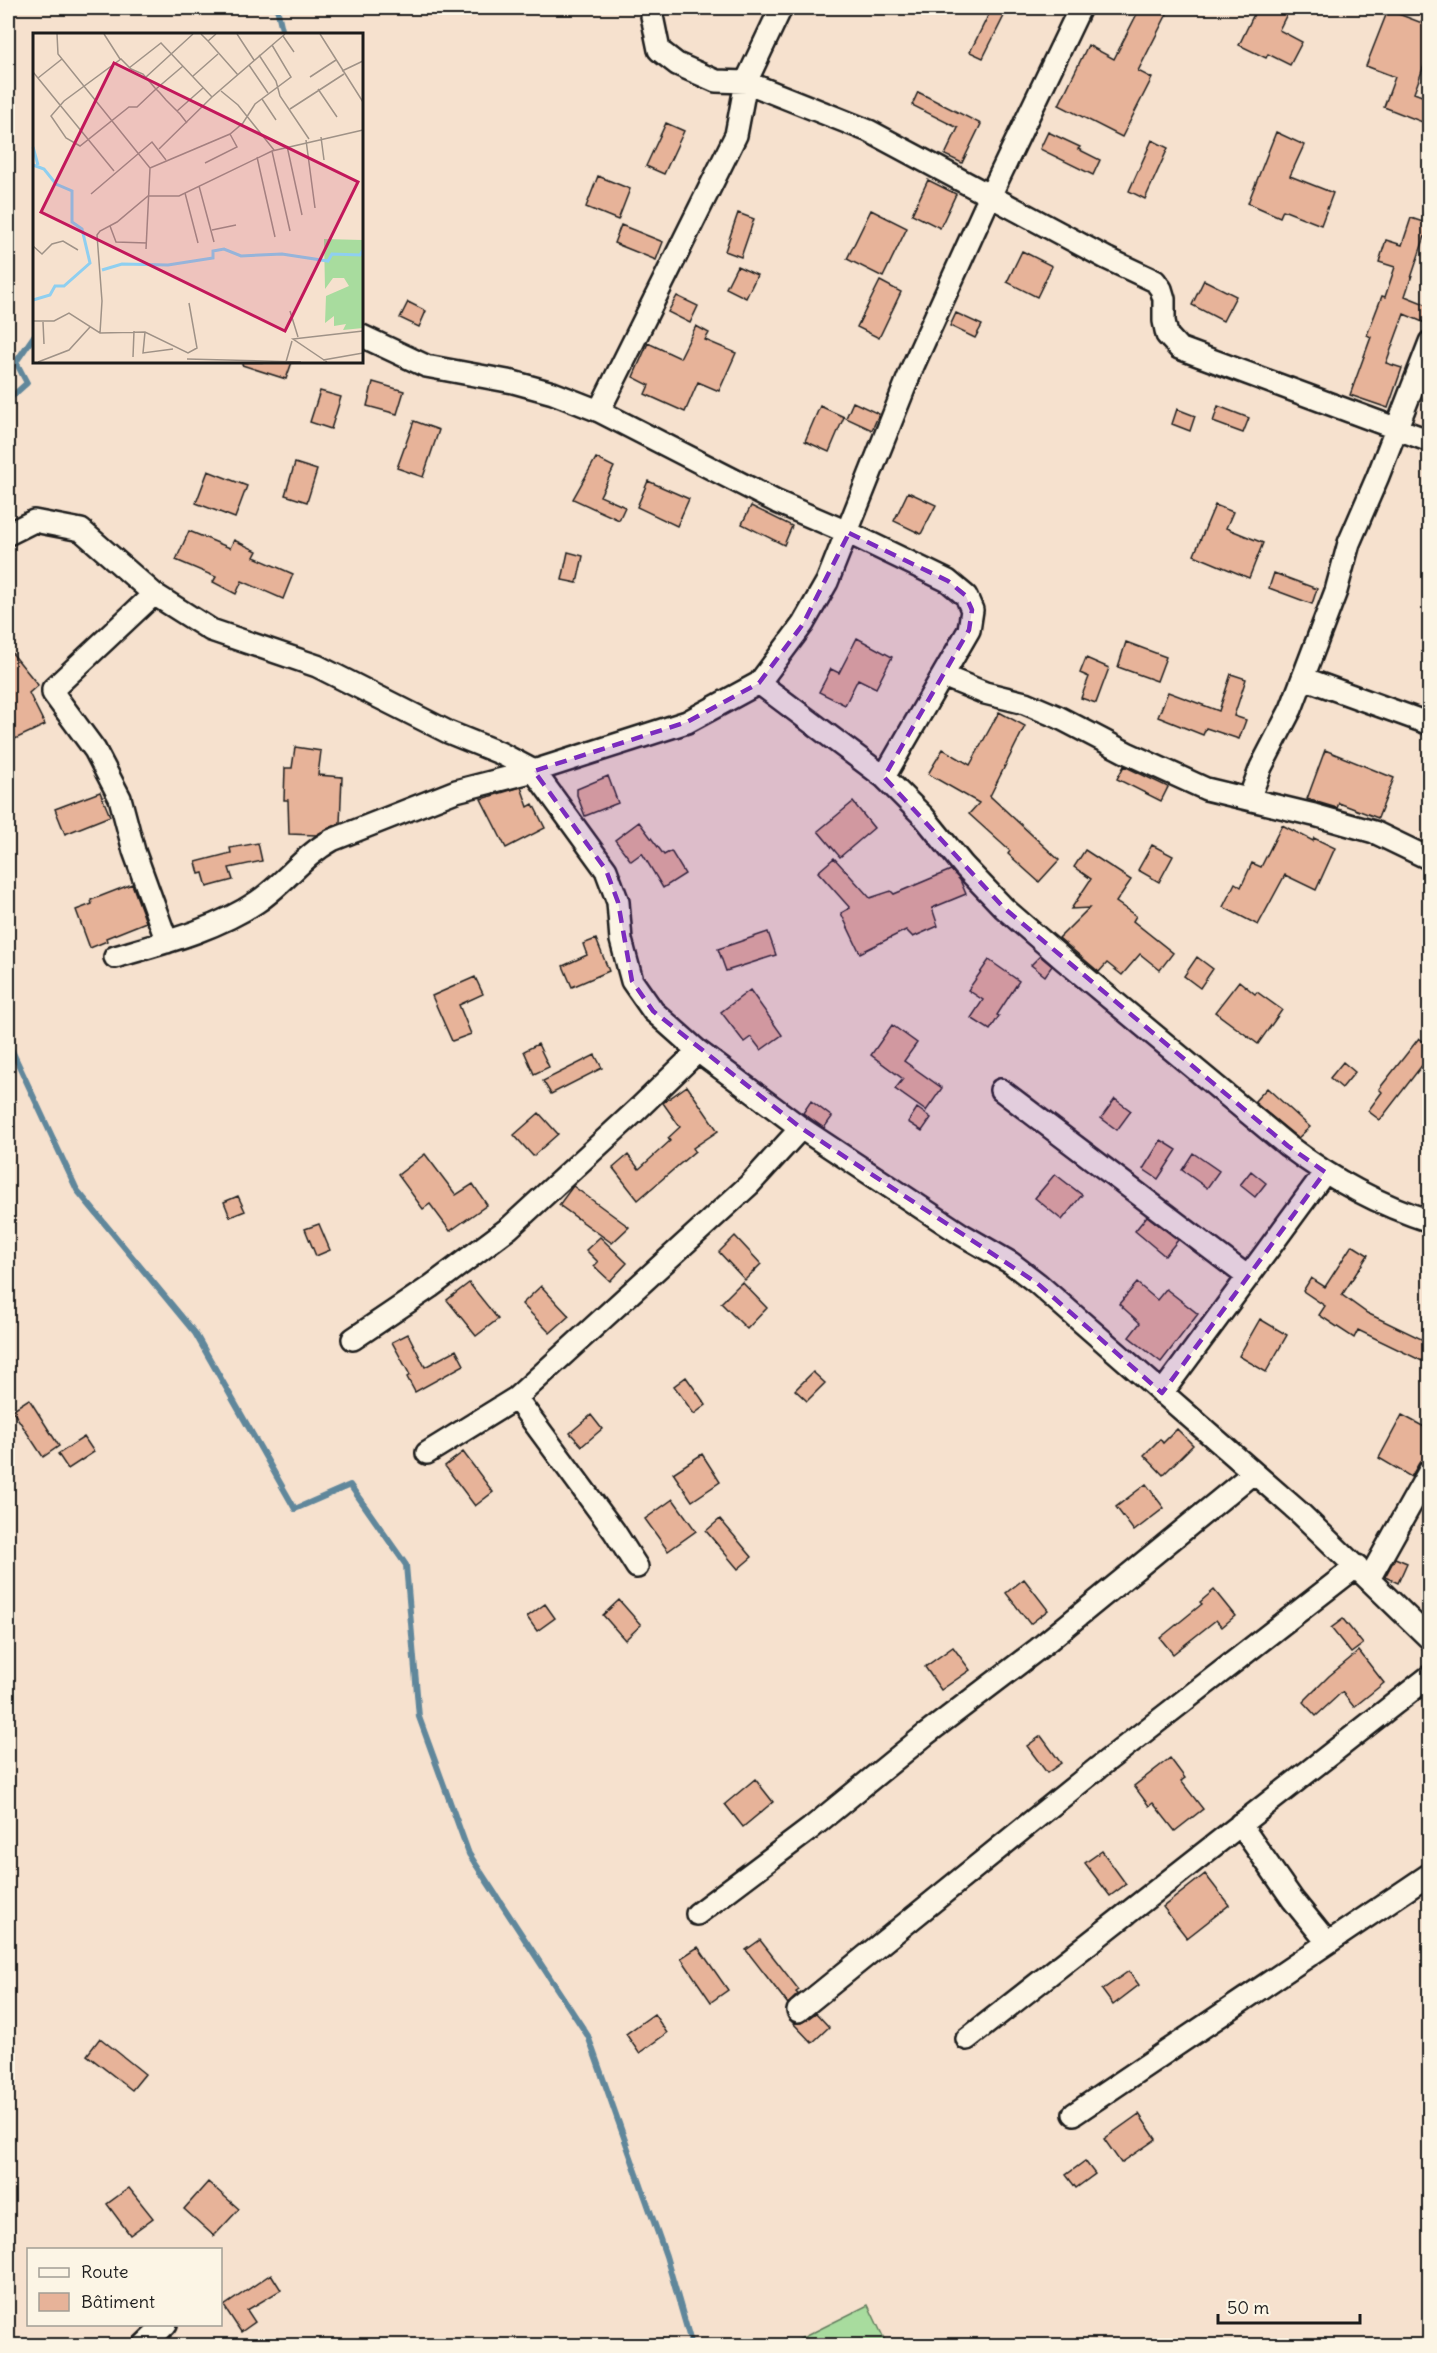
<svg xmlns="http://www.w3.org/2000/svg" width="1437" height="2353" font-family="Delius,sans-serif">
<rect width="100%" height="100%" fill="#f6e1ce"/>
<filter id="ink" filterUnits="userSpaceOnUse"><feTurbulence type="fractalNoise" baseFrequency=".0167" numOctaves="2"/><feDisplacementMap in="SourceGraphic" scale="12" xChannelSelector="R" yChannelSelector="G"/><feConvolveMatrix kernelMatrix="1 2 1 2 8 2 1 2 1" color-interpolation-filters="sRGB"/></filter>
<g filter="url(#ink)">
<path fill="#a8dc9e" stroke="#627c5d" stroke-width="1.5" d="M868,2305L887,2345H788Z"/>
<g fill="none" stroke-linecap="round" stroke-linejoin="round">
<path stroke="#61879b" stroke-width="6" d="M277,8L283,34
M8,400L27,383L16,362L34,336
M8,1042L77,1190L195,1333L295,1509L350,1485L406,1565L419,1717L469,1854L588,2036L666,2256L692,2346"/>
</g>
<path fill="#e7b399" stroke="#1c1c1c" stroke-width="1.5" d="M992,8H1008L983,58L970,52Z
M1140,8H1170L1138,71L1152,78L1122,137L1059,105L1088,45L1114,59Z
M1257,8H1290L1279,30L1302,42L1290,65L1268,54L1266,58L1239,45Z
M1388,10L1430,26V64L1425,63L1414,93L1430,99V125L1384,107L1395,77L1366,66Z
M918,92L981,124L962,163L945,155L958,128L912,105Z
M666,123L684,131L664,174L646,166Z
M1048,132L1080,147L1078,149L1100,160L1093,175L1040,149Z
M1276,132L1304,145L1290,176L1333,193L1321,225L1283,210L1280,217L1248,203Z
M1152,140L1168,148L1145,199L1129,191Z
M598,176L630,189L618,220L586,207Z
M928,180L956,194L940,228L912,214Z
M871,210L907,228L883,277L847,259Z
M738,213L754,219L741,257L725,251Z
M1411,218L1429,224L1405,296L1430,306V325L1404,314L1386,363L1402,368L1388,408L1350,395L1371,337L1367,335L1382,296L1385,297L1395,267L1379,262L1386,240L1402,245Z
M621,225L663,242L656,260L614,243Z
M1022,251L1052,266L1037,297L1007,282Z
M737,266L757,275L746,298L726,288Z
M1204,280L1236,296L1223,321L1192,305Z
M880,281L901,292L879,338L857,327Z
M677,296L698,306L690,323L668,312Z
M408,302L426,311L419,327L400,318Z
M956,313L982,325L975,338L950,326Z
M696,326L709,333L705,340L736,353L719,391L698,382L685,412L645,394L649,385L633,377L648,343L680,358Z
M243,362H292L286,379L242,365Z
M373,382L404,391L397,414L367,406Z
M320,391L341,397L331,429L310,422Z
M853,402L879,414L872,430L846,418Z
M820,406L844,417L829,452L805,441Z
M1218,406L1249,418L1243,433L1213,422Z
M1177,409L1195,416L1190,431L1172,424Z
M414,421L439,430L423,477L397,468Z
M596,458L614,467L600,496L625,507L619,520L573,499Z
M295,463L317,470L307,502L285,495Z
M208,471L247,486L235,518L196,503Z
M648,481L689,499L677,526L637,507Z
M908,492L936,505L921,534L894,521Z
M1215,505L1233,512L1226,528L1263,543L1249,578L1194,555Z
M751,506L792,526L784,545L742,524Z
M189,531L230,548L234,540L257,551L254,557L293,574L283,599L242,581L236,594L213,582L216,577L176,560Z
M568,552L583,556L577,583L562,580Z
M1274,573L1317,589L1312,604L1269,588Z
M857,638L892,657L876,688L858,679L845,705L819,692L831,669L839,673Z
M1126,642L1166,657L1157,681L1118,667Z
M8,648L38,685L29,693L45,725L15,739L8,724Z
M1086,658L1109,668L1096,703L1081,698L1089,677L1080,673Z
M1231,674L1246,679L1234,716L1246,720L1239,739L1206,728L1203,735L1158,717L1168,692L1219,711Z
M999,712L1025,726L990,796L1059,860L1039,882L1008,854L1010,851L969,814L979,803L928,774L943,749L970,765Z
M295,747L321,751L318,775L342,777L340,823L316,835L289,834L288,800H284L285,768H292Z
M1325,750L1394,778L1378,818L1339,803L1337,808L1307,799Z
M1124,766L1168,787L1161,801L1117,779Z
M608,776L618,803L585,816L577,795V789Z
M521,787L528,807L533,804L545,828L506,848L481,799Z
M100,792L110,816L65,834L55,809Z
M853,802L874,828L840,857L818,831Z
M639,822L664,855L671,851L685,874L663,888L642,853L631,861L615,840Z
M1282,825L1313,841L1314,838L1335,848L1316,890L1285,875L1258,925L1223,907L1235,883L1241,887L1252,863L1261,867Z
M258,843L262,861L229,868L233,880L207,887L203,873L199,874L196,862L231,853L230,848Z
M1152,845L1173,856L1159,882L1138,870Z
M1085,850L1131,880L1116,902L1136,916L1133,921L1173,953L1160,970L1140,954L1122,975L1107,963L1099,972L1059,938L1089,908L1071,909L1091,879L1074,867Z
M834,858L870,898L891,891L894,894L951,870L960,880L966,894L932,908L938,926L913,937L906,930L860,953L841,913L850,908L818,872Z
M132,884L146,922L106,938L107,941L90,948L76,910L92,904L91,900Z
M768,932L776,955L726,971L718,949Z
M596,939L609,971L572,987L563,966L587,955L583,944Z
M1040,956L1052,966L1045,976L1031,965Z
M1197,957L1213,969L1200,988L1184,976Z
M989,960L1019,981L997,1015L999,1016L990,1030L971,1018L983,1000L968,990Z
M475,977L483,994L459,1005L471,1034L452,1041L432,996Z
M1239,981L1255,994L1257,992L1282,1010L1258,1044L1215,1012Z
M750,990L782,1035L761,1050L751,1037L744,1042L721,1012Z
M892,1025L917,1043L904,1061L942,1088L926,1111L895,1089L903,1079L871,1055Z
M1419,1038L1430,1047V1055L1380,1120L1368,1111L1382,1092L1379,1089Z
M538,1044L549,1067L534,1074L524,1051Z
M595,1055L602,1068L551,1094L543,1081Z
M1343,1062L1355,1072L1342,1088L1330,1078Z
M687,1086L718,1131L693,1148L695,1151L638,1200L613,1168L628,1155L639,1169L670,1141L668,1138L680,1127L663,1103Z
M1267,1088L1310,1127L1298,1138L1254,1102Z
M1115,1099L1131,1111L1117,1130L1101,1118Z
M811,1101L832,1117L824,1128L803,1113Z
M917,1108L931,1118L922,1131L908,1122Z
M539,1113L558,1134L533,1156L514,1135Z
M1161,1140L1177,1150L1158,1179L1143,1169Z
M1193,1153L1219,1171L1207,1188L1182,1170Z
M425,1154L456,1195L473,1184L487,1205L450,1231L430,1204L423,1209L398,1175Z
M1251,1171L1266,1183L1255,1197L1240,1185Z
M1055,1174L1082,1195L1062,1220L1035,1198Z
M573,1186L629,1227L612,1243L559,1205Z
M238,1196L245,1211L230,1217L224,1202Z
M1147,1216L1178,1240L1165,1256L1135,1231Z
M319,1224L330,1250L316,1256L305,1229Z
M735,1236L761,1264L745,1280L719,1252Z
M600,1237L627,1263L610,1281L594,1266L598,1262L586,1250Z
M1352,1245L1368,1255L1342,1295L1367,1313L1430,1343L1422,1361L1358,1330L1354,1338L1319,1315L1325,1306L1303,1291L1311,1278L1325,1287Z
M742,1282L767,1308L747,1329L721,1303Z
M469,1283L498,1319L476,1336L447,1300Z
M1137,1283L1157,1300L1166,1289L1198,1314L1161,1362L1129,1337L1140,1323L1119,1304Z
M541,1286L569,1316L550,1333L522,1304Z
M1260,1319L1287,1335L1266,1372L1239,1356Z
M408,1334L425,1367L456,1350L464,1365L415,1392L407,1377L410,1375L392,1342Z
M813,1372L825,1383L807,1401L795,1390Z
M686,1377L706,1405L694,1414L674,1386Z
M29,1399L59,1446L43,1457L12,1410Z
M591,1415L602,1429L582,1446L570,1433Z
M1402,1415L1430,1430L1429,1457L1419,1463L1411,1477L1379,1458Z
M1177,1429L1193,1445L1163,1475L1144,1455L1160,1439L1163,1443Z
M84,1437L94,1452L68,1469L58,1454Z
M463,1452L493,1492L475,1506L445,1466Z
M702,1454L720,1482L692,1501L673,1473Z
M1146,1484L1164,1508L1134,1531L1116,1507Z
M673,1499L696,1531L668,1551L645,1519Z
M720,1519L752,1557L738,1569L706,1531Z
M1395,1558L1407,1563L1398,1583L1385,1577Z
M1024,1579L1048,1610L1030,1624L1006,1593Z
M1214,1590L1235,1616L1222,1627L1216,1620L1173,1654L1160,1638L1202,1604L1200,1602Z
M619,1600L641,1625L625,1640L603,1615Z
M545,1604L555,1618L537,1631L527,1617Z
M1343,1619L1363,1644L1351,1653L1331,1628Z
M953,1647L970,1670L941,1690L925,1667Z
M1359,1651L1384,1683L1354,1707L1342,1692L1316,1716L1303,1702L1329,1676Z
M1041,1736L1061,1763L1047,1773L1027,1746Z
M1170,1758L1185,1778L1181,1781L1203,1809L1175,1831L1153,1803L1149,1806L1134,1786Z
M755,1779L773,1802L743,1827L725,1804Z
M1102,1851L1126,1884L1110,1896L1085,1863Z
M1205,1874L1229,1905L1187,1938L1163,1907Z
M760,1940L799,1990L796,1992L798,1994L788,2004L746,1950Z
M698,1947L728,1990L711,2002L681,1958Z
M1129,1971L1139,1985L1113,2005L1102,1990Z
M816,2013L829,2027L812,2043L793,2023H801Z
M654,2014L667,2033L639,2053L626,2034Z
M100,2038L145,2074L132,2090L87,2055Z
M1139,2114L1156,2139L1121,2163L1104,2139Z
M1085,2161L1095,2174L1076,2188L1066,2175Z
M208,2182L239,2209L214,2236L184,2209Z
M129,2188L153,2218L130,2235L107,2204Z
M271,2274L281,2290L247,2310L255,2322L241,2332L224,2306Z"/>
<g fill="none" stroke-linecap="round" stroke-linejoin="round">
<g stroke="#1c1c1c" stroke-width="26">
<path id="minor" d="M653,8L652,16L659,50L677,64L716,81L746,82L869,131L1106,258L1155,281L1161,289L1164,299V321L1167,335L1179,348L1430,441
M362,336L426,366L513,382L553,393L599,411L777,502L849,533L948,581L966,596L972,610L969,630L884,777
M599,411L736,135L746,82L781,8
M8,534L34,521L81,530L154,594L211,630L317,666L448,732L500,753L534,771L606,870L618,902L621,940L632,981L653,1011L698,1051L801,1128L961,1234L1011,1263L1037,1283L1300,1513L1430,1639
M154,594L53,689V693L95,750L120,798L134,851L167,942
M943,676L985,693L1025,703L1058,717L1127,753L1206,789L1314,815L1374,832L1430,859
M1303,678L1430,724
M759,683L884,777L924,817L963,865L1004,908L1064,960L1288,1146C1330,1178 1379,1205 1430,1221
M1249,799L1261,767L1291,709L1336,591L1349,543L1378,476L1430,342
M115,957C163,943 215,930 257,902C285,883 303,856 332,840L456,791L534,771L687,722L759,683L803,624L827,582L913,366L990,196L1080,8
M1001,1090L1248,1277L1325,1172
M353,1339L430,1287L509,1228L639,1108L698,1051
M1162,1393L1248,1277
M516,1398L614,1531L637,1567
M427,1453L516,1398L749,1185L801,1128
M1369,1579L1430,1470
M1240,1824L1293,1900L1327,1942
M697,1914L810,1829L925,1735L1038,1649L1253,1473
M798,2011L1099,1767L1357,1566
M967,2039L1430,1676
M1074,2114L1430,1874
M143,2346L166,2324"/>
</g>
<use href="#minor" stroke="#fcf5e5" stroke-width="21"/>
</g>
</g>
<path fill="#7b2cbf" fill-opacity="0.2" stroke="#7b2cbf" stroke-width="4.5" stroke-dasharray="12 8" stroke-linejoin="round" d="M849,533L948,581L966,596L972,610L969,630L884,777L1004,908L1288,1146L1325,1172L1162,1393L1037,1283L801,1128L653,1011L632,981L618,902L606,870L534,771L687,722L759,683L803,624Z"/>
<g transform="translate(33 33)">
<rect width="330" height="330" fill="#f6e1ce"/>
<path d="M291,206L330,207V295L310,297L313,291L301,293V283L292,290L293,263L316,253L311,245H300L292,256Z" fill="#a8dc9e"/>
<path fill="none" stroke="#8fcff0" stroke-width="3" d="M0,114L5,132M0,132L11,136L23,151L39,158V189L49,196L57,230L31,253H22L17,262L0,267M69,237L89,231L135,232L180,225V218L191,216L208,223L249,221L295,228L299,221L327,222L330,217"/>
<path fill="none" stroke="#9f9287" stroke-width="1.5" d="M24,1L25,21L117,135L113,216M71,1L87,26M168,1L175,8L183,1M204,1L221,27M287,1L330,69M250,3L261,19M175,8L205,42M226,22L243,48L247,63L276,106M216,32L235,60M150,33L123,56L104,74H96L47,113L33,105L18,83L31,68L88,26L98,36L110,41L122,55L127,60L133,67L147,81L154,90M96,35L128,10L179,64L252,1M309,38L330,28M0,39L81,138M160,43L185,21M113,44L160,1M277,44L303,27M5,45L29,26M285,56L304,84M188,58L205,72L241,117M229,66L243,87M257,76L311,41M144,78L170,55M288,104L291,127M273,107L282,175M254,113L269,182M126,116L179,64M239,118L257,198M224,124L242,204M172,130L204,114L197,101M117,135L197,101L210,90L222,71L258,44L239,12M166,153L181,209M152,160L165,210M58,161L119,109L133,127M77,193L83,209L114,210M179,197L203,192M0,213L9,221L19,211L30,208L45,217M257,278L265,304M0,288H21L36,280L67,300L112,299L155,320L164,315L156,270M10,289L11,311M112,299L110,320L140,316M67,300L69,268L64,202L67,198L84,189L115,163H146L239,118L330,97M100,324L101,298M154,326L268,329M290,327L330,320M5,329L36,317L57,294M253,329L259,308M294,329L260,306L330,298"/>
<path fill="#c2185b" fill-opacity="0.15" stroke="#c2185b" stroke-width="3" d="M81,30L325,149L252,298L8,179Z"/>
<rect width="330" height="330" fill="none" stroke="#1c1c1c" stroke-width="3"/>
</g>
<rect width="1437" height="2353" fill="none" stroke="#fcf5e5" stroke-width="30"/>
<rect x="15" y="15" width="1407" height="2323" fill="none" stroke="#1c1c1c" stroke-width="2" filter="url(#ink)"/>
<rect x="27" y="2248" width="195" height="78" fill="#fcf5e5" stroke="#a29e95" stroke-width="1.5"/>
<rect x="39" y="2268" width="30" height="9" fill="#fcf5e5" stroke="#a29e95" stroke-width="1.5"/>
<text x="81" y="2278" font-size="18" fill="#1c1c1c">Route</text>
<rect x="39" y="2293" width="30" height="18" fill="#e7b399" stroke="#a29e95" stroke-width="1.5"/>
<text x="81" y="2308" font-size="18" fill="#1c1c1c">Bâtiment</text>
<path d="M1218 2314v9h142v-9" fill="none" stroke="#1c1c1c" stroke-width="3"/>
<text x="1227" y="2314" font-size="18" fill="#1c1c1c" stroke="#fcf5e5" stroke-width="4.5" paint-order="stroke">50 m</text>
</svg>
